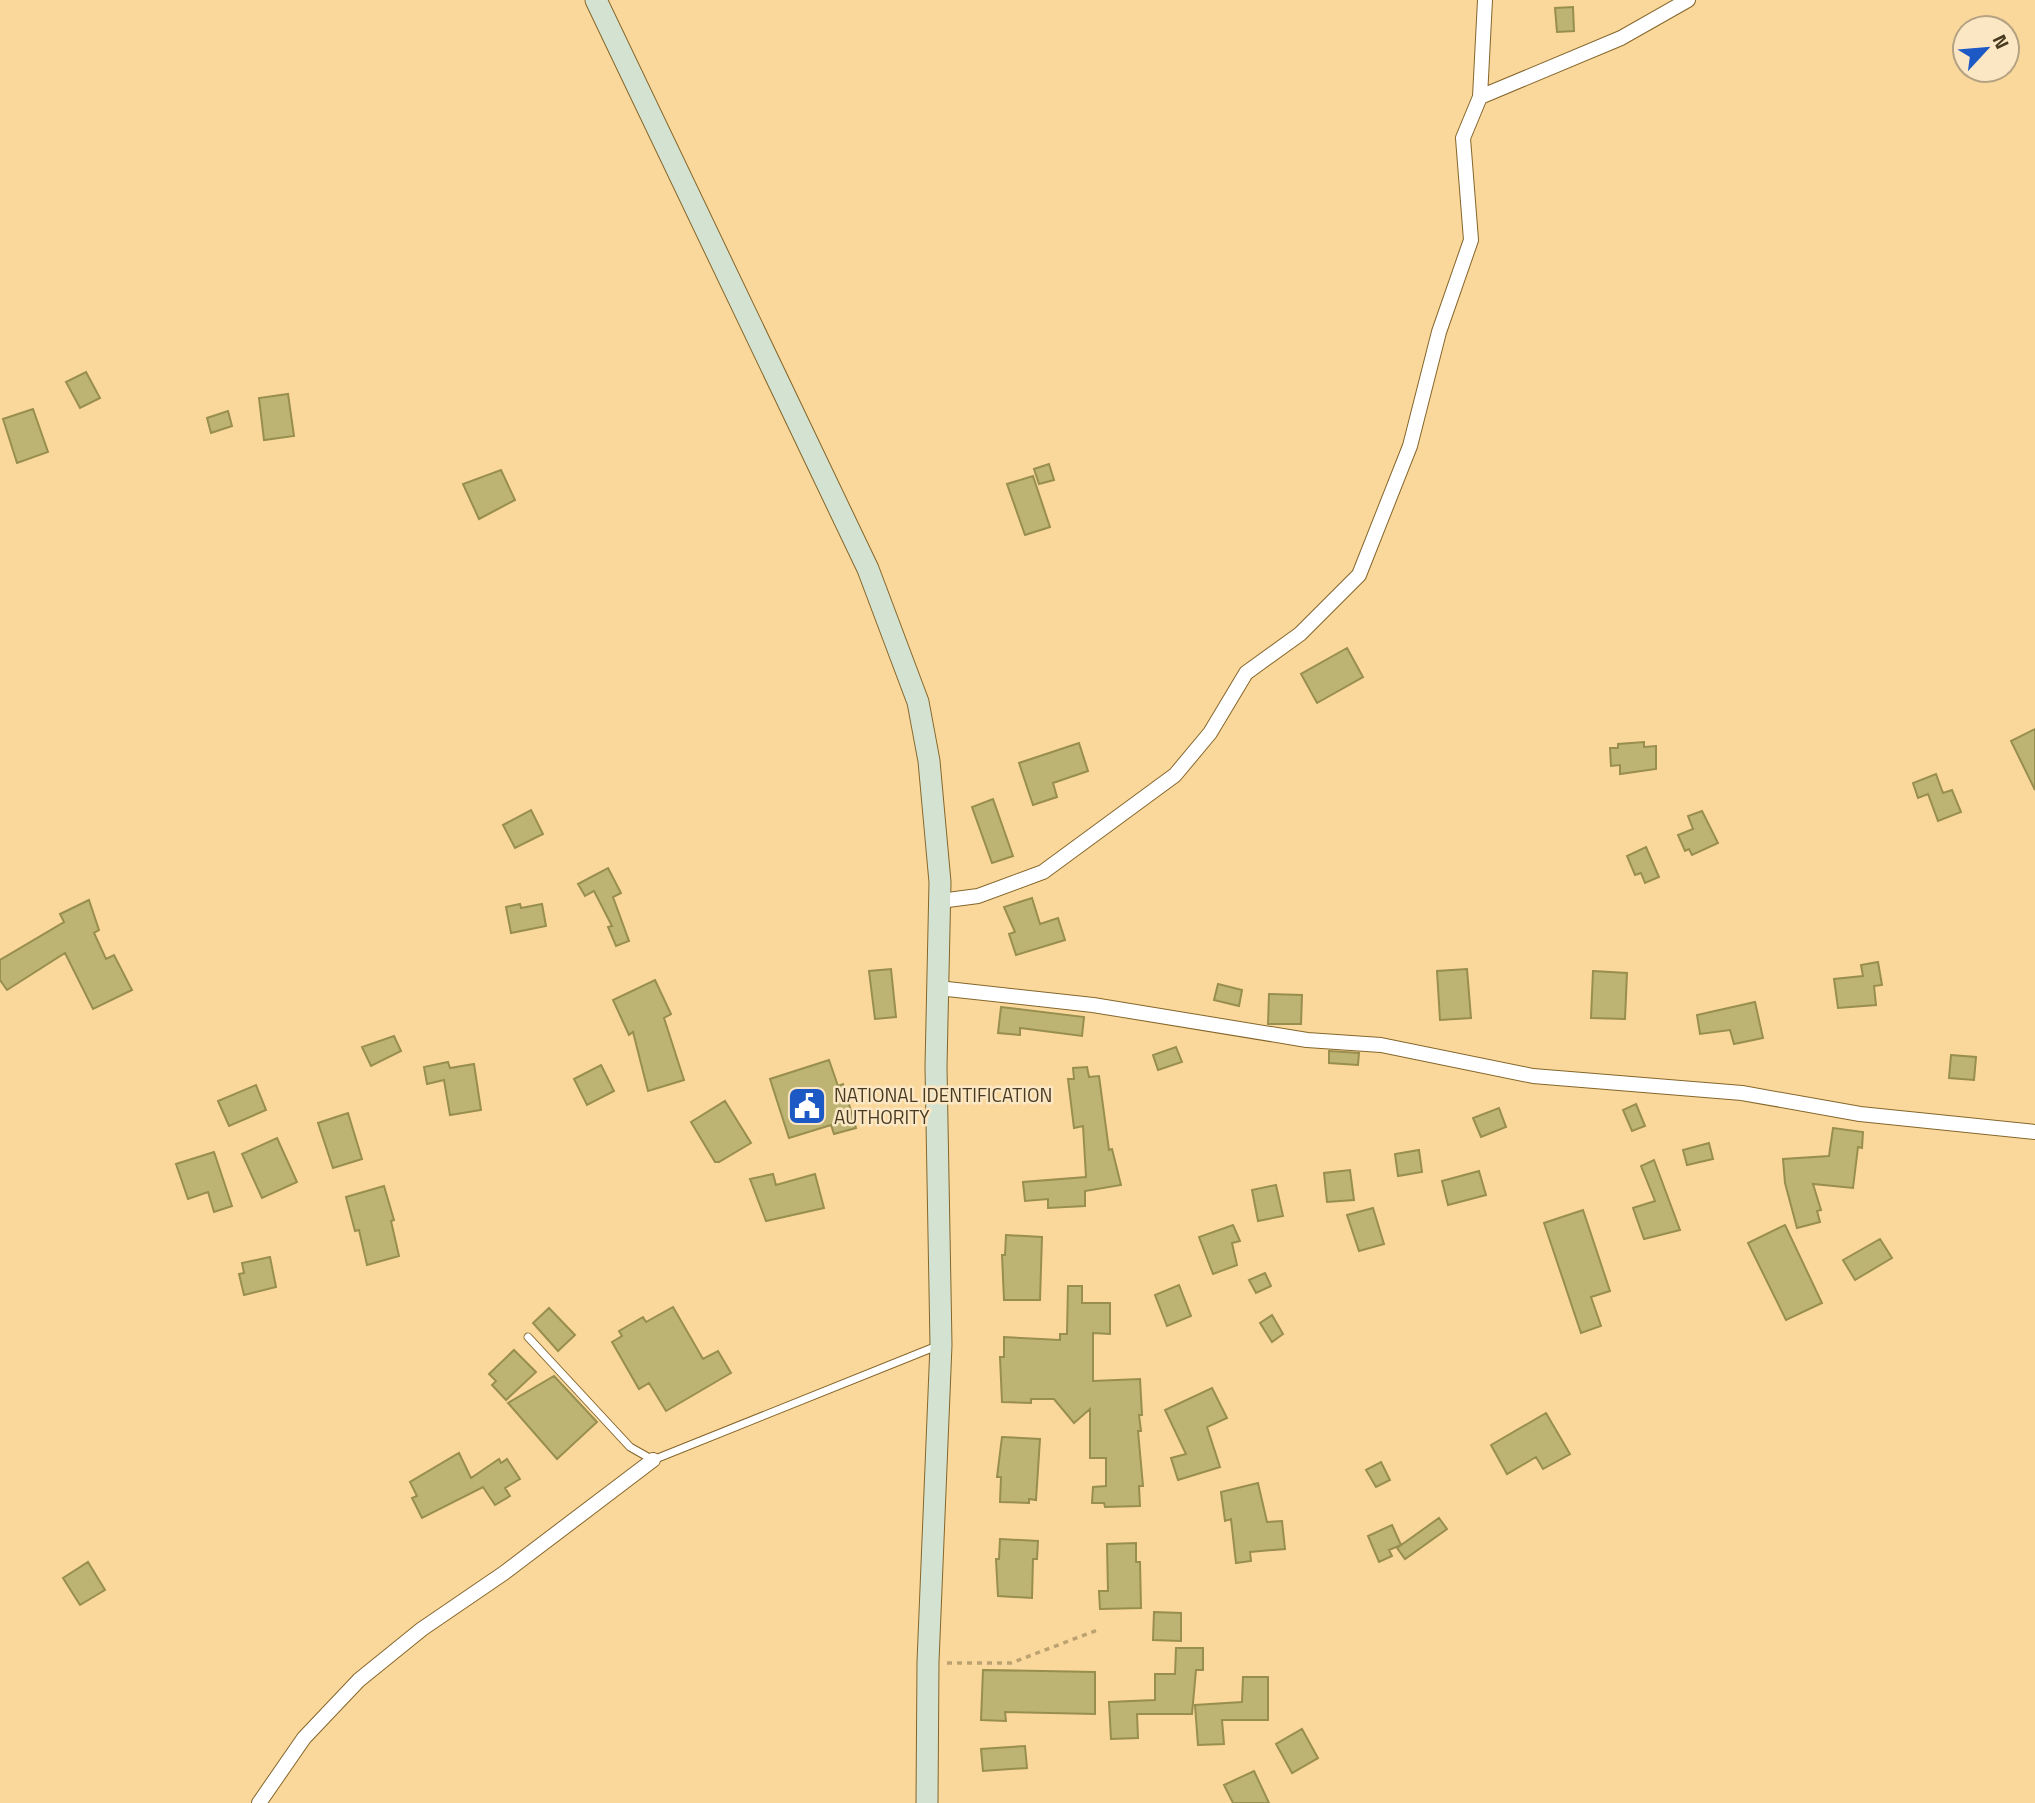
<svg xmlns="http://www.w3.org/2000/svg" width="2035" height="1803" font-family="'Titillium Web',sans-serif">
<rect width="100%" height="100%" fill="#fad89b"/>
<path fill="#bdb473" stroke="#988e4e" stroke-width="2" d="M1573,7L1574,31L1557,32L1555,8Z
M86,372L100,398L80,408L66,382Z
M288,394L294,436L264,440L259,398Z
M33,409L48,452L17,463L3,419Z
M228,411L232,426L211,433L207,418Z
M1049,464L1054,480L1039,484L1034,469Z
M501,470L515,500L479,519L463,484Z
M1033,476L1050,527L1025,535L1007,484Z
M1347,648L1363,677L1317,703L1301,674Z
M2035,729V790L2011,741Z
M1644,742V747L1656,746V769L1620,774V765L1611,766L1610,748H1618V744Z
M1079,743L1088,771L1053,783L1057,797L1033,805L1019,763Z
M1936,774L1943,793L1952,790L1961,812L1938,821L1928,794L1918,798L1913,783Z
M993,799L1013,856L992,863L972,807Z
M531,810L543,834L515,848L503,825Z
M1702,811L1718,843L1692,855L1689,849L1685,851L1678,835L1693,829L1688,816Z
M1646,847L1659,877L1645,883L1641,873L1635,875L1627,856Z
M608,868L621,893L613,897L629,941L616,946L608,927L612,926L594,891L585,896L578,884Z
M1032,898L1040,924L1058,918L1065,940L1016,955L1009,934L1015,932L1004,907Z
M89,900L99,930L94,933L106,959L114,955L132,990L93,1009L65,953L7,990L0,980V960L64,922L60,914Z
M520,904L521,908L542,904L546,926L511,933L506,907Z
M1878,962L1882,985L1874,986L1876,1005L1838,1008L1834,979L1863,976L1861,965Z
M891,969L896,1017L875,1019L869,971Z
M1467,969L1471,1018L1440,1020L1437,971Z
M1593,971L1627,973L1625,1019L1591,1018Z
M655,980L671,1014L664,1018L684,1080L648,1091L633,1032L629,1035L613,1000Z
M1218,984L1242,990L1239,1006L1214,1000Z
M1269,994L1302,995L1301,1024H1268Z
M1755,1002L1763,1038L1734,1044L1730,1030L1700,1034L1697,1015Z
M1001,1007L1084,1017L1082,1036L1020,1028V1035L998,1033Z
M394,1036L401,1051L371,1066L362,1047Z
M1176,1047L1182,1062L1158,1070L1153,1055Z
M1329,1051L1359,1053L1358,1065L1329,1063Z
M1951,1055L1976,1057L1974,1080L1949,1078Z
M829,1060L838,1086L843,1084L856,1128L834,1134L831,1125L789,1138L770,1079Z
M448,1062L450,1068L474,1064L481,1110L450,1115L444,1080L427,1084L424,1067Z
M601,1065L614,1091L587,1105L574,1079Z
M1087,1067L1089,1077L1099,1076L1109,1150L1112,1149L1121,1185L1085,1191V1206L1048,1208V1199L1025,1201L1023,1182L1086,1177L1083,1126L1074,1128L1068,1079H1074L1073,1068Z
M256,1085L266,1110L229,1126L218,1101Z
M725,1101L751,1143L719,1162H715L691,1122Z
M1636,1104L1645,1126L1632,1131L1623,1110Z
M1499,1108L1506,1127L1481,1137L1473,1118Z
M348,1113L362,1159L333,1168L318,1123Z
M1833,1128L1863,1132L1862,1148L1858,1147L1853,1188L1813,1184L1821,1210L1817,1211L1820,1222L1797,1228L1785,1183L1783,1159L1829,1156Z
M277,1138L297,1182L262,1198L242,1154Z
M1709,1143L1713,1159L1687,1165L1683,1150Z
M1419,1150L1422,1172L1398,1176L1395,1154Z
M214,1152L232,1206L214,1212L208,1192L188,1199L176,1164Z
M1654,1160L1680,1230L1644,1239L1633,1208L1655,1201L1641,1166Z
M1350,1170L1354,1200L1327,1202L1324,1173Z
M1479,1171L1486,1195L1448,1205L1442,1181Z
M773,1174L776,1185L815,1174L824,1208L766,1221L750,1179Z
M1276,1185L1283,1216L1258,1221L1252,1190Z
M384,1186L394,1220L391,1221L399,1256L367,1265L359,1230L355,1231L346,1197Z
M1373,1208L1384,1244L1359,1251L1347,1215Z
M1583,1210L1610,1291L1591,1297L1601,1326L1581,1333L1544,1223Z
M1233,1225L1240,1241L1232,1243L1237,1265L1213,1274L1199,1237Z
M1785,1225L1822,1303L1786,1320L1748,1243Z
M1006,1235L1042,1237L1040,1300H1004L1002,1255H1005Z
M1880,1239L1892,1258L1855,1280L1843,1260Z
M270,1257L276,1287L244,1295L239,1274L244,1273L242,1263Z
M1265,1273L1271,1286L1256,1293L1249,1280Z
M1179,1285L1191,1316L1167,1326L1155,1295Z
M1068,1286H1082V1303H1110V1334L1093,1333V1381L1140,1379L1142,1415H1139L1141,1431H1138L1143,1486H1139L1140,1506L1105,1507L1104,1503H1092L1093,1487L1106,1486V1458H1090V1409L1074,1423L1054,1399H1031V1403L1002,1402L1000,1357H1004V1337L1060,1340V1334H1067Z
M673,1307L703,1359L718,1351L731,1373L666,1411L649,1383L639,1389L612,1342L622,1336L619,1331L643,1317L646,1322Z
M549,1308L575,1335L558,1351L533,1323Z
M1272,1315L1283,1334L1272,1342L1260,1323Z
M514,1350L536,1372L506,1400L492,1385L496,1381L489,1374Z
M554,1376L597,1422L557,1459L508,1403Z
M1212,1388L1227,1418L1207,1427L1220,1467L1178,1480L1171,1458L1186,1454L1165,1410Z
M1546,1413L1570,1454L1543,1469L1536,1457L1507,1474L1491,1445Z
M1002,1437L1040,1439L1036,1500L1029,1499V1503L1000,1502L1001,1477H997Z
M459,1453L471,1478L499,1459L501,1463L507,1459L520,1479L505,1488L510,1496L495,1505L483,1487L422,1518L412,1498L417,1496L410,1482Z
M1381,1462L1390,1480L1376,1487L1366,1470Z
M1258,1483L1267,1522L1282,1521L1285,1549L1250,1552L1251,1561L1236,1563L1231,1519L1225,1521L1221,1492Z
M1439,1518L1447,1529L1405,1559L1397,1548Z
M1392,1525L1401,1545L1389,1550L1392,1556L1379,1562L1368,1536Z
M1000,1539L1038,1541L1037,1559H1033L1032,1598L998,1596L996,1559H999Z
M1136,1543V1562H1140L1141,1608L1100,1609L1099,1591H1108L1107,1544Z
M88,1562L105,1590L80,1605L63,1578Z
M1154,1612L1181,1613V1641L1153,1640Z
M1176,1648H1203V1670H1196L1192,1714H1137L1138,1738L1111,1739L1109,1702L1155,1700V1674H1175Z
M983,1670L1095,1672V1714L1005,1712L1006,1721L981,1720Z
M1243,1677H1268V1720H1222L1224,1744L1198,1745L1195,1705L1242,1702Z
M1302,1729L1318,1758L1292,1773L1276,1744Z
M1025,1746L1027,1768L983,1771L981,1749Z
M1254,1771L1269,1803H1233L1224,1785Z"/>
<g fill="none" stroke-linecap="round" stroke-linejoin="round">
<g stroke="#85662b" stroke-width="9">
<path id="service" d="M528,1337L630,1447L653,1460L937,1346"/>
</g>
<g stroke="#85662b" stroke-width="16">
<path id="minor" d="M1480,97L1485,0
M940,901L978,896L1043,872L1175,775L1210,733L1246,673L1300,634L1359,575L1410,446L1439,332L1471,240L1463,138L1480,97L1621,38L1688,0
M938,988L1093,1005L1307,1040L1381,1045L1533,1076L1742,1093L1860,1114L2035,1132
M259,1803L304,1738L359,1680L422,1629L504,1573L653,1460"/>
</g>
<g stroke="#85662b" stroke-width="23">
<path id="secondary" d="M596,0L868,569L918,702L929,761L940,882L936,1067L941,1345L928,1662L927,1803"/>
</g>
<path stroke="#bda271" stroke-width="3.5" stroke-dasharray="5 5" stroke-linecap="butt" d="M947,1663H1011L1100,1629"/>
<use href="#service" stroke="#fff" stroke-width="7"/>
<use href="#minor" stroke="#fff" stroke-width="14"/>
<use href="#secondary" stroke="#d4e3d1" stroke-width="21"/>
</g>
<defs>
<g id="civic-square" transform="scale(2.0125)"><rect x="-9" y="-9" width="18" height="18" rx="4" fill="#1d59c5" stroke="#fce7c4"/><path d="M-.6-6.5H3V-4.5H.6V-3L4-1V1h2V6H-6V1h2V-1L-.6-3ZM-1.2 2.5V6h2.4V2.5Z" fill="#fff"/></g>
</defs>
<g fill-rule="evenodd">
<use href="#civic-square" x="807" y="1106"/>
</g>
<g text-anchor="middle" stroke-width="5" stroke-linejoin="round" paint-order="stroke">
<g font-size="19" fill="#473a21" stroke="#fce7c4" text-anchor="start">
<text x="834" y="1102">NATIONAL IDENTIFICATION<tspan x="834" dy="22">AUTHORITY</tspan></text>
</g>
</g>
<g transform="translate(1986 49) rotate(64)"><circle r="33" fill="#fce7c4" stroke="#b4a283" stroke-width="2"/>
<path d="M0-5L12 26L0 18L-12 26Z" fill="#1d59c5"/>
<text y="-10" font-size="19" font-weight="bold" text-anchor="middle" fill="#473a21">N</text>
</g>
</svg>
